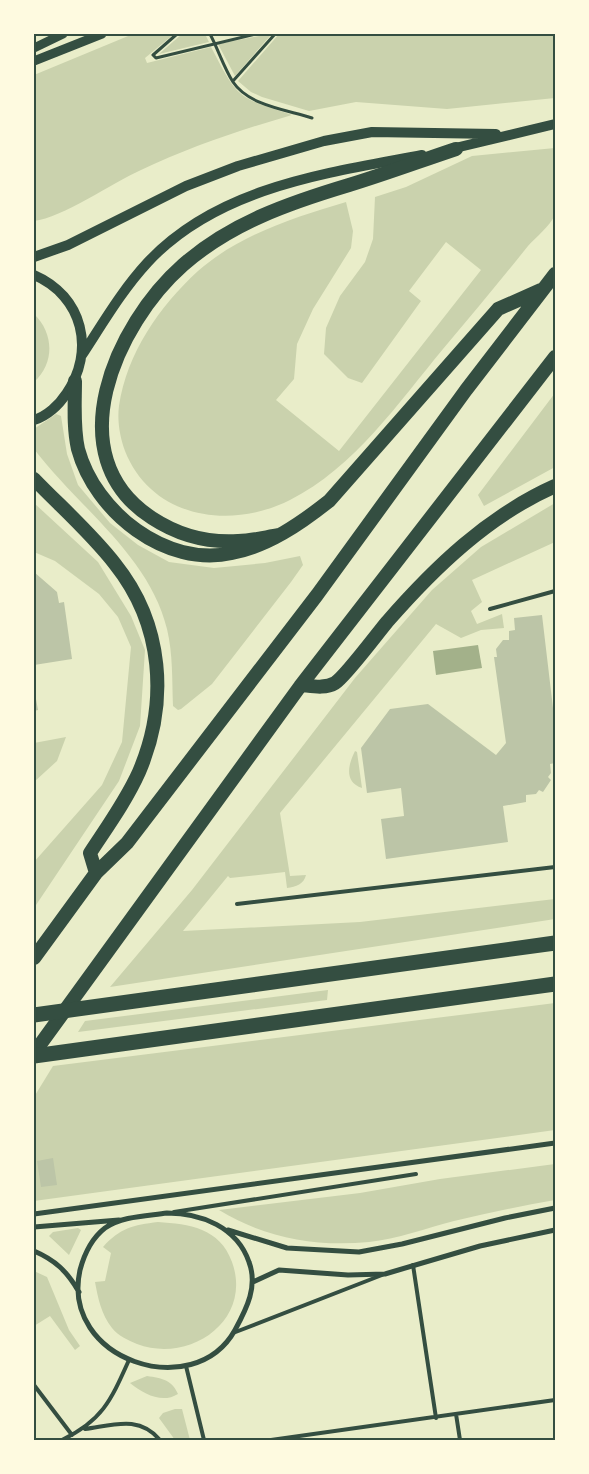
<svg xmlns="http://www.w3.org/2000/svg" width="589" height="1474" font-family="'IBM Plex Sans',sans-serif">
<rect width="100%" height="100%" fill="#e9edc9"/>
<path fill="#cad2ad" d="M133,34H174L145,58L147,63L211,47C238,99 237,97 292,115C240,130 190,147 141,170C112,183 62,218 34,221V75Z
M182,34H205L209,42L159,54Z
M269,34L270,36L235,76L218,44Z
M279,34H555V98L447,109L356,102L309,111L262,97L251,92L238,81Z
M555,148C555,161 559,206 555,215C550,226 536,237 528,246C500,281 472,315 443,349C399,402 354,468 290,500C231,530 152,519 125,451C120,437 117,421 119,406C127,353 159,307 198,271C239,235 295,217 346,202L353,231L351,248L313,309L297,344L294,379L276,400L339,451L481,270L446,242L409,291L421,301L362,383L348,378L324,354L326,328L340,296L365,262L373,239L375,197L406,187L472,156Z
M34,314C54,333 55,363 34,382Z
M555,393V467L484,506L478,495Z
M56,414L61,416L67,454L78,485L110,523L138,545L169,562L214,568L265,563L300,556L303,565L291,582L212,684L181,709L178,710L173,706C172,680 173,654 167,629C149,555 78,507 34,449V429Z
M34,503L98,562L131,616L145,650L140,726L119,781L34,908V862L102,785L122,742L131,647L118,617L99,594L55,561L34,552Z
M555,503V542L472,580L482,602L471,611L477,624L502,614L504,628L481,630L461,638L436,624L280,813L290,876L306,875C304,884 296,887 287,888L285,872L230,878L228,876L183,931L360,922L555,899V919L110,987L192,890L355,678L432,590L481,547Z
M66,737L57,761L34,782V743Z
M355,751L357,752L362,788C344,782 348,765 355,751Z
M328,990L327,1000L78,1032L85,1021Z
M555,1003V1130L34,1201V1097L53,1066Z
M555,1164V1200C521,1206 488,1213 454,1221C427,1228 397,1239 369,1242C315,1247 265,1238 219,1210L360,1193L440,1179Z
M158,1222C189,1224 220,1228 232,1262C253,1320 190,1364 137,1344C128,1340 118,1336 112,1328C101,1314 98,1298 95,1282L105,1281L111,1253L103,1247C120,1228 133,1225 158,1222Z
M78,1228L81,1230L69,1255L49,1236L53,1232Z
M34,1271L47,1277L69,1330L80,1346L75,1350L50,1316L34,1326Z
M147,1376C162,1378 172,1380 178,1394C162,1404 144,1394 130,1383Z
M175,1409H182L190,1440H175L159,1418L163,1413Z"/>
<path fill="#a3b18a" d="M478,645L482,668L436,675L433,651Z"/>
<path fill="#bcc5a7" d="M34,572L57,592L59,603L64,602L72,659L34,665Z
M542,615L555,725V763L550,764L551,773L548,777L551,780L543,792L539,790L536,794L526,795V802L503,806L508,842L386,859L381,819L404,816L401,788L367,793L361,748L390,709L428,704L496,755L506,743L494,657H497L496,649L503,640H509V631L515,630L514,618Z
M34,688L38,710L34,711Z
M53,1158L57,1185L41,1187L37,1161Z"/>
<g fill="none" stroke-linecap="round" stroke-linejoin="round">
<path stroke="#344e41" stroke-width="3" d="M177,34L153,55L156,58L256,34
M210,34C218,49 224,68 233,82C249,106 288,110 312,118
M233,81L275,34"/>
<path stroke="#344e41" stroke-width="4" d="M490,609L555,591
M555,821V838
M237,904L555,867
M174,1212L416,1174
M413,1265L436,1418
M233,1333L382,1275
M186,1366L204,1440
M34,1385L72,1435
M456,1414L460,1440
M85,1429C114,1425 139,1415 160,1440
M62,1440C103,1420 111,1400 129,1360
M271,1440L555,1400"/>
<path stroke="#344e41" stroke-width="5" d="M167,1213C201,1213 237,1227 249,1262C258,1286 247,1308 235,1330C194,1404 60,1360 80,1270C84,1255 92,1238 105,1228C122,1216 147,1216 167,1213Z
M34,1214L555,1143
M34,1227L119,1220
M228,1230L287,1248L359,1252L402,1244L505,1218L555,1208
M34,1251C55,1260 67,1271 79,1292
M253,1282L279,1270L348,1275L385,1274L480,1246L555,1230"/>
<path stroke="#344e41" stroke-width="9" d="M34,48L63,34
M34,61L102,34"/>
<path stroke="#344e41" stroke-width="10" d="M451,149L555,124
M34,257L68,245L186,186L238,166L324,141L372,132L496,134
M34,275C83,296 96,351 66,394C59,405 47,416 34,420
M82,355C103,323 122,290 148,262C218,187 327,173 422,155"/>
<path stroke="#344e41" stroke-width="14" d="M75,381C75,403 73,427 78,449C95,512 166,568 232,553C268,546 300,524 329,501L498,309L541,290
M34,479C61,507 91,533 115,564C163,624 169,702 139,772C126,801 107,827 90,853L96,873
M279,535C266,537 252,541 238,541C207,543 178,535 152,518C56,456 116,324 183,265C231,223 289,203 349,185C385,174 420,161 456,149
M301,685C312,686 325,689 335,683C345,677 377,634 387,622C435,567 488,516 555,486
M34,958L96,873L127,843L317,595L466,390L555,274
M34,1053L301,685L555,357"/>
<path stroke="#344e41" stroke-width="15" d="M34,1015L555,943
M34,1056L555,984"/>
</g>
<rect width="589" height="1474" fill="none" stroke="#fefae0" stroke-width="70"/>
<rect x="35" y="35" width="519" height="1404" fill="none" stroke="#344e41" stroke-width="2"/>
</svg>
